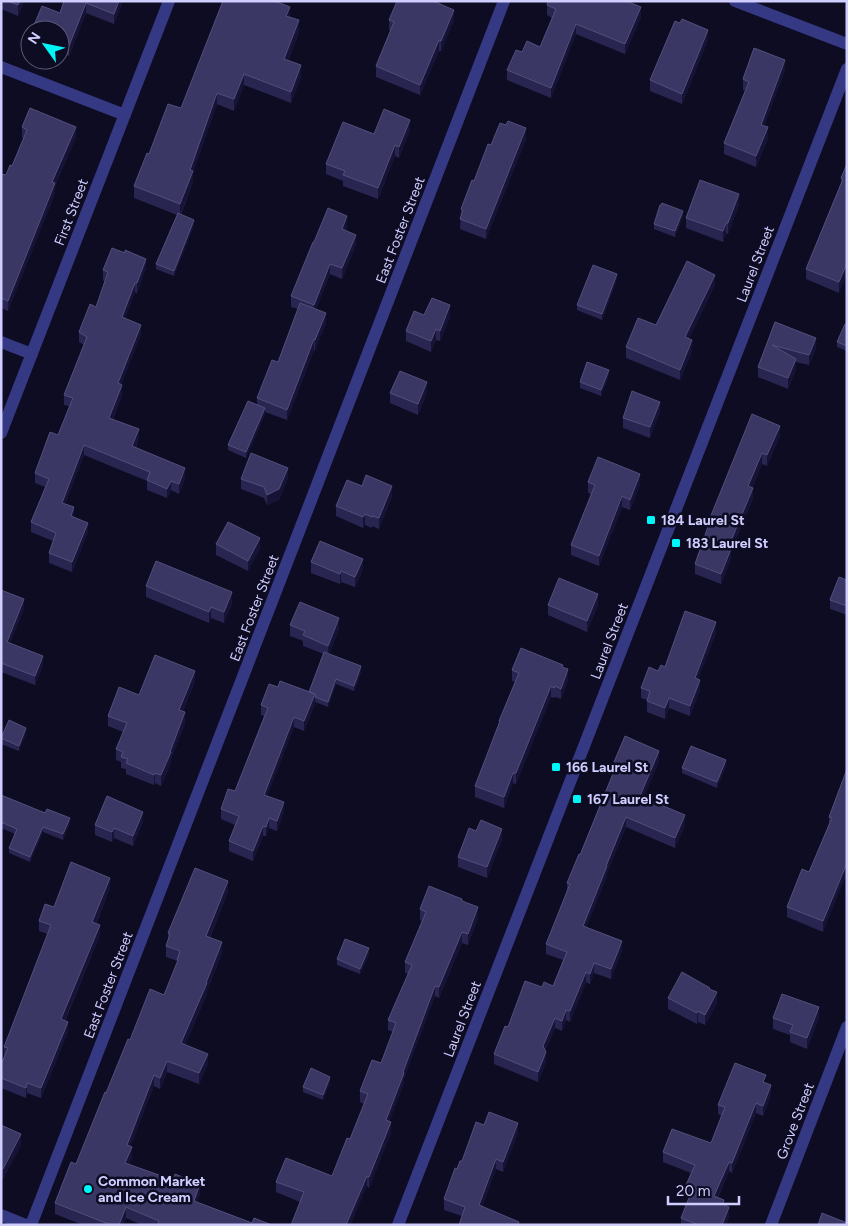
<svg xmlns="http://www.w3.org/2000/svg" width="848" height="1226" font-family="Figtree,sans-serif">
<rect width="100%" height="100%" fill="#0e0c22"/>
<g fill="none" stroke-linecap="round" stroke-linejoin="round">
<path stroke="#353984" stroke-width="12" d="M735,1L847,44
M1,67L125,115
M1,342L32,354
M1,433L169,1
M1,1215L26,1225
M31,1225L504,1
M398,1225L847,69
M771,1225L847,1027"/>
</g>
<path fill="#292551" d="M1,1H24L18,16L1,9Z
M64,1H123L114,24L86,13L69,56L62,53L61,55H60V13Z
M547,5L641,17L625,54L576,34L551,98L507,80V70L522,52L540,47L552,18L547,15Z
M290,17L299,32L288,61L301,77L291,103L244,85L234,111L217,104L193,172V182L181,215L194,225L174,276L156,269V264L177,215L134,198V186L149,154L181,108Z
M389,20H454L441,51H439L420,95L376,77V66L391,31L389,30Z
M708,40L682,104L650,91V80Z
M785,70L764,126L768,138L756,167L724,154V143L745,91L743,90V79Z
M22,127L76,137L55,186V193L8,311L1,308V174L6,175L12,166L24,138H22Z
M410,130L399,158L395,156L378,199L343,186V181L326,174V164L374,134Z
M526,139L486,239L460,229L461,209L491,145Z
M847,164L839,293L806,279V269L841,183V178Z
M739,205L728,234L726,233L723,242L686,228V218Z
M683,216L675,237L654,229V224Z
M347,227L346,231L356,245L342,279L330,274L316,309L326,323L315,350H314L287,420L265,412V414L246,458L228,450V445L257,405V398L278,362L298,309L291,307V296L314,242Z
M146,268L137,293L135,292L125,318L141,334L121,385L122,395L113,419L139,439L136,447L185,478L179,494L171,490L167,498L147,490V481L84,455L65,504L74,517L88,532L72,572L49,563V553L53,541L31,532V522L45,487L35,483V473L58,435L69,406L64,405V395L84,345L79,342V332L96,307L105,281L103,280V270Z
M617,279L602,320L577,310V305Z
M715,285L689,339L692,351L680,380L626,358V347Z
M424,315L450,316L440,341L436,340L431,352L406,341V331Z
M775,322L816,348L809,365L796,362V369L788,389L758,377V367Z
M847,324V351L837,347V342Z
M609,375L601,396L580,388V382Z
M427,392L418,415L390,403V393Z
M660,412L650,438L623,428V418Z
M780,426V436L767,466L762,464L752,488L753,499L731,551V559L721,584L695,574V564L710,521V518Z
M288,478L279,500L267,505L264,498L241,489V479Z
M588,482L640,485L630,510L622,507L599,566L571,555V545L591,494L588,493Z
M362,486L392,496L379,529L372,526V528L365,525L363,528L336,516V506Z
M216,544L260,548L248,571L216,555Z
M311,562L363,569L355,587L341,582L340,584L311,573Z
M847,580V615L830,609V600Z
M146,586L232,603L224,623L211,618L209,623L146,597Z
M1,590L24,609L10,643L43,665L35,685L1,672Z
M548,605H598L587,632L548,615Z
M290,625L339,629L329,654L361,672L354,691L336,684L328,707L315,702V704L304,731L294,727L267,796L284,812L277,831L269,828L266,836H263L253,861L229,851V841L235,825L221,819V809L235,791L264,716L261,715V705L278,687L309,692L324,654L303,646V641L290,636Z
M716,633L698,679L700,690L690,716L669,708L665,719L647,712V700L641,698V688L665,667Z
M563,667L568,680L561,699L555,697L554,698L551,697L516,784L513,783L504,808L475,797V786L499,724V721L515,682L512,681V670Z
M195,681L183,711L185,723L171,759V763L161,786L155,783L154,785L126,774V769L121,768V762L116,760V749L123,732L108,726V716L139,695Z
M26,733L19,751L1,744V738Z
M659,761L644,797L685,825L675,848L626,827L607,873V876L586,927L622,951L611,979L594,973L590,984L586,982L570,1022L566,1020L562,1031L555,1028L545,1051L546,1062L538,1082L494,1064V1054L508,1027L542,987L553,986L563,960L546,954V944L567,892V883L580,855L614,770V762Z
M726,766L717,788L682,773V768Z
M847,769L823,932L787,917V907L809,872L829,824V817Z
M1,795L70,823L63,840L43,832L30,862L9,853V848L15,834L1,828Z
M143,822L133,846L114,838L112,842L95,835V825Z
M476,831L502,839L487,878L458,867V857Z
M110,888L96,924L100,935L65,1021L68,1032L41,1098L27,1093L26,1098L1,1088V1065L4,1057V1047L48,934L39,931V921L54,907Z
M228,892L210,938L222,953L207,991V994L185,1045L208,1064L199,1084L167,1072L160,1089L154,1086L130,1146L132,1158L129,1164L200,1194L197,1202L252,1223L272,1225H142L126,1218L123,1225H83L55,1214V1203L76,1164L130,1040L164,995L177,963V961L166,957V946L168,939V933Z
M462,901L478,918L468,945L462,943L439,998L435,996L404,1078V1083L389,1122L391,1133L369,1188L367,1186L300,1202L276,1192V1182L332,1176L350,1139L364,1104L360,1102V1091L381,1063L393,1032L388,1030V1020L408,974L405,973V962L422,921L420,920V909Z
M369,954L360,974L337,965V959Z
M710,989L717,1003L705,1025L698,1022L697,1024L668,1009V998Z
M773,1018H819L807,1049L790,1042V1035L773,1029Z
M330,1082L323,1100L303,1092V1087Z
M766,1083L771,1095L763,1116L756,1113L732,1173L729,1171L718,1198L724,1205L729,1216L726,1225H681V1218L689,1196L686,1195V1185L691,1173L663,1162V1152L711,1143L722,1116L718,1114V1105Z
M1,1125L21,1145L3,1179H1Z
M484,1125L518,1133L503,1172L496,1169L482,1207L519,1225L462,1216L444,1210V1199L457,1169Z"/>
<path fill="#171336" d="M20,1H24L18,16V5Z
M119,1H123L114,24V14Z
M86,3V13L69,56V46Z
M290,7V18L286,16Z
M641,7V17L625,54V44Z
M454,10V20L441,51V41Z
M299,20V32L284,71V59Z
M576,24V34L551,98V88Z
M708,30V40L682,104V94Z
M439,40V51L420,95V85Z
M785,60V70L761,135V125Z
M301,65V77L291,103V92Z
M244,74V85L234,111V99Z
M217,93V104L193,172V182L180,216V204L190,170Z
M410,120V130L399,158V147Z
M76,127V137L55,186V193L8,311V301L52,182Z
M768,127V138L756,167V156Z
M526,128V139L486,239V229Z
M395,145V156L378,199V188Z
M739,194V205L728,234V223Z
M683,211V216L675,237V231Z
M347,216V227L342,240V229Z
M194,220V225L174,276V271Z
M726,223V233L723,242V231Z
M356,235V245L342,279V268Z
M146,259V268L137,293V283Z
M847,263V274L839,293V282Z
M330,264V274L314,316V305Z
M617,274V279L602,320V314Z
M715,275V285L685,348V337Z
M135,283V292L122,327V317Z
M450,305V316L440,341V331Z
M326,313V323L315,350V340Z
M141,325V334L118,393V383Z
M436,329V340L431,352V341Z
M816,338V348L809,365V355Z
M314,339V350L287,420V410Z
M692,340V351L680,380V370Z
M796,359V369L788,389V378Z
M609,370V375L601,396V390Z
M427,382V392L418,415V404Z
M122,385V395L109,428V418Z
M660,402V412L650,438V427Z
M265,408V414L246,458V452Z
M780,426V436L767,466V455Z
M139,429V439L132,455V446Z
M84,445V455L62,512V503Z
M762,453V464L748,497V486Z
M185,468V478L179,494V484Z
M288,468V478L279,500L267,505V495Z
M640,474V485L630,510V500Z
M171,481V490L167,498V489Z
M392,486V496L379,529V518Z
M753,488V499L731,551V559L721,584V574L728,548Z
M622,496V507L599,566V556Z
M74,507V517L71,516Z
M365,514V525L363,528V517Z
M88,523V532L72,572V562Z
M260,538V548L248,571V561Z
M363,559V569L355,587V577Z
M341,571V582L340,584V574Z
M232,592V603L224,623V612Z
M598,594V605L587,632V621Z
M24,599V609L7,651V642Z
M211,607V618L209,623V612Z
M339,618V629L328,656V646Z
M716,622V633L695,688V678Z
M43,656V665L35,685V676Z
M361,666V672L354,691V686Z
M568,669V680L561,699V689Z
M195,671V681L179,721V710Z
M336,679V684L328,707V702Z
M700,680V690L690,716V706Z
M551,686V697L516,784V773Z
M315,694V704L304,731V721Z
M669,698V708L665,719V708Z
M185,712V723L171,759V763L161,786V775Z
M294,717V727L264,804V795Z
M26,728V733L19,751V746Z
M659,751V761L640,806V796Z
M726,760V766L717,788V782Z
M155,773V783L154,785V775Z
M513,773V783L504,808V797Z
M284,802V812L277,831V821Z
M143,812V822L133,846V836Z
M685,815V825L675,848V838Z
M626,817V827L607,873V876L583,936V926Z
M70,818V823L63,840V834Z
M269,818V828L266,836V827Z
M263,826V836L253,861V851Z
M43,827V832L30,862V857Z
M114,828V838L112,842V832Z
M502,829V839L487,878V867Z
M847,863V874L823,932V921Z
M110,878V888L92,932V922Z
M228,881V892L206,947V936Z
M478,907V918L468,945V934Z
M100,925V935L61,1029V1019Z
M462,932V943L439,998V987Z
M622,941V951L611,979V969Z
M222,942V953L207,991V994L181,1054V1043Z
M369,948V954L360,974V969Z
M594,963V973L590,984V974Z
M586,972V982L570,1022V1011Z
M435,986V996L404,1078V1083L386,1131V1120L403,1072Z
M717,992V1003L705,1025V1015Z
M819,1007V1018L807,1049V1038Z
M566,1010V1020L562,1031V1021Z
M698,1011V1022L697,1024V1013Z
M555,1018V1028L543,1056V1046Z
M68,1022V1032L41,1098V1088Z
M546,1052V1062L538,1082V1072Z
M208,1054V1064L199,1084V1073Z
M167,1061V1072L160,1089V1078Z
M154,1075V1086L127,1156V1145Z
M330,1077V1082L323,1100V1095Z
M27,1083V1093L26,1098V1088Z
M771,1085V1095L763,1116V1106Z
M756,1103V1113L732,1173V1163Z
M391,1122V1133L369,1188V1177Z
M518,1123V1133L503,1172V1162Z
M21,1134V1145L3,1179V1169Z
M132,1147V1158L125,1174V1163Z
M496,1159V1169L479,1215V1205Z
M729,1162V1171L714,1206V1196Z
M367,1176V1186L351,1225H346Z
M200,1184V1194L194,1212V1201Z
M126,1207V1218L123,1225H119Z
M729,1207V1216L726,1225H722Z"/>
<path fill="#3b3764" stroke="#524f7c" d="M7,1H20L18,5Z
M64,1H119L114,14L86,3L69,46L62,43L61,45H60V30H32L42,6L60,13Z
M223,1H275L290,7L286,16L299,20L284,59L301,65L291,92L244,74L234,99L217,93L190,170L193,171L180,204L134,186L147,153L149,154L168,104L181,108Z
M397,1H433L454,10L441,41L439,40L420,85L376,66L394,22L389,20Z
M548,1H626L641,7L625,44L576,24L551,88L507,70L516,50L522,52L527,41L540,47L556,9L547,5Z
M682,19L708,30L682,94L650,80L675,21L680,23Z
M754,48L785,60L761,125L768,127L756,156L724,143L749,82L743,79Z
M30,108L76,127L52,182L55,183L8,301L1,298V211L2,208H1V174L6,175L10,165L12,166L27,130L22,127Z
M384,109L410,120L399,147L395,145L378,188L343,175L345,171L326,164L343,122L374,134Z
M508,121L526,128L486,229L460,219L463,210L461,209L472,180L474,181L488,144L491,145L500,123L506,125Z
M847,164V263L839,282L806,269L843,179L841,178Z
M700,180L739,194L728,223H726L723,231L686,218Z
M662,203L683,211L675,231L654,224L660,205H661Z
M328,208L347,216L342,229L356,235L342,268L330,264L314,305L291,296L313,242H314Z
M178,213L194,220L174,271L156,264Z
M112,248L125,253V250L146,259L137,283H135L122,317L141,325L118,383L122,385L109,418L139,429L132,446L185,468L179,484L171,481L167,489L147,480L150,472L84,445L62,503L74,507L71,516L88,523L72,562L49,553L56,533L31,522L49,479L35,473L50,432L58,435L73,398L64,395L87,337L79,332L90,304L96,307L108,272L103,270Z
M687,261L715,275L685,337L692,340L680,370L626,347L638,318L656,325Z
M593,265L617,274L602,314L577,305Z
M432,298L450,305L440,331L436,329L431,341L406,331L414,311L424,315Z
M300,303L326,313L315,340L314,339L287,410L257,398L272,360L278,362Z
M775,322L816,338L809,355L772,345L796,359L788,378L758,367Z
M845,324H847V346L837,342Z
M587,362L609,370L601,390L580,382Z
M400,371L427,382L418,404L390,393Z
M632,391L660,402L650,427L623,418Z
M248,401L265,408L246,452L228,445Z
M752,414L780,426L767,455L762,453L748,486L753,488L728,548L731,549L721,574L695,564L711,518H710Z
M251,453L288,468L279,489L267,495L264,487L241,479Z
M598,457L640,474L630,500L622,496L599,556L571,545L595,485L588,482Z
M366,475L392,486L379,518L372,516V517L365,514L363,517L336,506L347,480L362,486Z
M228,522L260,538L248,561L216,544Z
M320,541L363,559L355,577L341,571L340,574L311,562Z
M156,561L232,592L224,612L211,607L209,612L146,586Z
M839,577L847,580V606L830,600Z
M559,578L598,594L587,621L548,605Z
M1,590L24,599L7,642L43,656L35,676L1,663Z
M300,602L339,618L328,646L303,635L305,631L290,625Z
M685,611L716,622L695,678L700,680L690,706L669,698L665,708L647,701L650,691L641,688L649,667L658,671L661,665L665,667Z
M521,648L563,665L562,667L568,669L561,689L555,686L554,688L551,686L516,773H513L504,797L475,786L500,721H499L519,673L512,670Z
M324,652L361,666L354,686L336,679L328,702L315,697V694L309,692Z
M155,655L195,671L179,710L185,712L170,752H171L161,775L155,773L154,775L126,763L128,759L121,757L123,752L116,749L127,723L108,716L119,687L139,695Z
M280,681L315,694L304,721L294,717L264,795L284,802L277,821L269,818L266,827L263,826L253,851L229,841L239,816L221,809L228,789L235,791L268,708L261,705L269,684L278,687Z
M9,720L26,728L19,746L1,738Z
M625,736L659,751L640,796L685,815L675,838L626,817L606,866H607L583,926L622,941L611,969L594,963L590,974L586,972L570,1011L566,1010L562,1021L555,1018L543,1046L546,1052L538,1072L494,1054L505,1026L508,1027L525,981L542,987L544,982L553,986L567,952L546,944L570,884L567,883L579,854L580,855L617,764L614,762Z
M691,746L726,760L717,782L682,768Z
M847,769V863L823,921L787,907L802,869L809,872L832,818L829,817Z
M1,795L45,813L47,809L70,818L63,834L43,827L30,857L9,848L17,829L1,822Z
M107,796L143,812L133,836L114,828L112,832L95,825Z
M481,820L502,829L487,867L458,857L469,828L476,831Z
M71,862L110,878L92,922L100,925L61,1019L68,1022L41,1088L27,1083L26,1088L1,1078V1065L8,1048L4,1047L51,925L39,921L45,904L54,907Z
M195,868L228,881L206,936L222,942L206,983H207L181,1043L208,1054L199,1073L167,1061L160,1078L154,1075L127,1145L132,1147L125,1163L173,1180L175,1174L200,1184L194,1201L252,1223L254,1218L272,1225H158L159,1221L126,1207L119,1225H111L55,1203L71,1162L76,1164L105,1092L106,1093L128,1039L130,1040L150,989L164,995L178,960H177L180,951L166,946L170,934L168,933Z
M429,886L462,899V901L478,907L468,934L462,932L439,987L435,986L403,1072L404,1073L386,1120L391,1122L369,1177L367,1176L346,1225H291L304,1192L276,1182L286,1158L332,1176L347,1138L350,1139L368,1094L360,1091L372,1060L381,1063L396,1023L388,1020L412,965L405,962L426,912L420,909Z
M345,939L369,948L360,969L337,959Z
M682,972L710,988L709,989L717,992L705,1015L698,1011L697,1013L668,998Z
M782,994L819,1007L807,1038L790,1032L793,1025L773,1018Z
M735,1063L766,1075L763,1082L771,1085L763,1106L756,1103L732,1163L729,1162L714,1196L724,1200L723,1204L729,1207L722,1225H699L681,1218L693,1188L686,1185L695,1165L663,1152L672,1129L711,1143L725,1107L718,1105Z
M311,1068L330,1077L323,1095L303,1087Z
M489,1112L518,1123L503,1162L496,1159L479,1205L519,1222L518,1225H459L465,1207L444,1199L455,1168L457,1169L460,1161H462L476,1122L484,1125Z
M1,1125L21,1134L3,1169L1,1168Z
M822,1213L847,1223V1225H818Z"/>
<g fill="#00f5f9" stroke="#0e0c22" stroke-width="2">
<rect x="646" y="515" width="10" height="10" rx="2.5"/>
<rect x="671" y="538" width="10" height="10" rx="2.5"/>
<rect x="551" y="762" width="10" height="10" rx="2.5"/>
<rect x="572" y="794" width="10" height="10" rx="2.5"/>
<circle cx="88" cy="1189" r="5"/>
</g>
<g text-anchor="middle" stroke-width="5" stroke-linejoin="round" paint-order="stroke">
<g font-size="14" fill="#cfceff" stroke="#0e0c22">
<text transform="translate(71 212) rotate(-69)" y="5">First Street</text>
<text transform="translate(400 230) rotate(-69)" y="5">East Foster Street</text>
<text transform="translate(755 264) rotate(-69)" y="5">Laurel Street</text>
<text transform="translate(254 608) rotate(-69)" y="5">East Foster Street</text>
<text transform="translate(609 641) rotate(-69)" y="5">Laurel Street</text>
<text transform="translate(108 985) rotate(-69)" y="5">East Foster Street</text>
<text transform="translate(462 1019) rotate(-69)" y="5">Laurel Street</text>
<text transform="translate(795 1121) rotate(-69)" y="5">Grove Street</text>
</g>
<g font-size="14" font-weight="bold" fill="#cfceff" stroke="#0e0c22" text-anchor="start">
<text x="661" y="525">184 Laurel St</text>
<text x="686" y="548">183 Laurel St</text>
<text x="566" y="772">166 Laurel St</text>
<text x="587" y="804">167 Laurel St</text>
<text x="98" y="1186">Common Market<tspan x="98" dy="16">and Ice Cream</tspan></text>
</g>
</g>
<rect width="848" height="1226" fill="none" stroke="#cfceff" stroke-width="5"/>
<g transform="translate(45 45) rotate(303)"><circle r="24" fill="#0e0c22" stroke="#5b5a7a"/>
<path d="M0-4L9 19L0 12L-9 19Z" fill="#00f5f9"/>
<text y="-8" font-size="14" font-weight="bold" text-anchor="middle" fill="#cfceff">N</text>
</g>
<path d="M668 1196v8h71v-8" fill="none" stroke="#cfceff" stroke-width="2.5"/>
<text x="676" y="1196" font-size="15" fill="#cfceff" stroke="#0e0c22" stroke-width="4" paint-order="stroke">20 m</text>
</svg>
